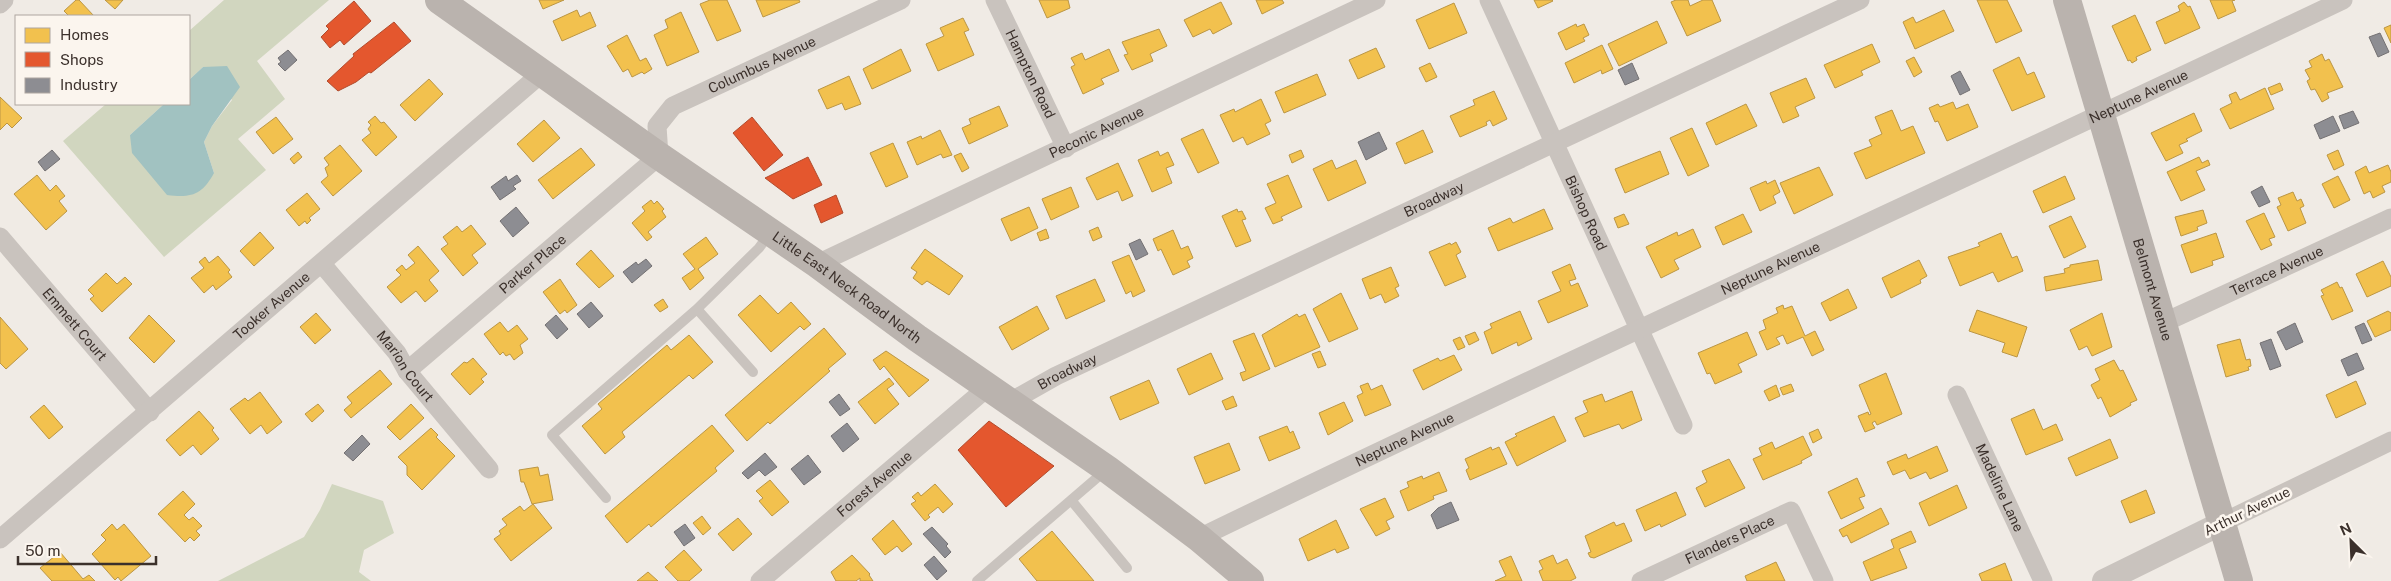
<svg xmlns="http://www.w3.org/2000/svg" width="2391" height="581" font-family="'Public Sans',sans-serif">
<rect width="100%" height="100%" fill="#f0ebe5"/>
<path fill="#d1d6bf" d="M224,0H329L257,61L285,99L238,139L266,170L164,257L63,141L106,104H164L130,135L214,173L204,142L212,126L232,100L203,67L189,80V31Z
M332,484L383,501L394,533L364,550L359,572L371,581H218L304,537L320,510Z"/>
<path fill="#a1c2c1" d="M227,66L240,87L212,126L204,142L214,173C202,195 192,198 167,195L132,153L130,135L164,104H189V80L203,67Z"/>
<path fill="#f2c14e" stroke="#bb9644" d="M76,0H79L94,16H69L64,11Z
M105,0H123L115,9Z
M539,0H564L543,9Z
M710,0H727L741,31L717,41L700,4Z
M756,0H799L800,2L763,17Z
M1039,0H1068L1070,8L1047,18Z
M1256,0H1282L1284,3L1262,14Z
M1534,0H1552L1553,1L1538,8Z
M1676,0H1688L1690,6L1703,0H1712L1721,21L1687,36L1671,2Z
M1977,0H2007L2022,31L1996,43Z
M2210,0H2235L2232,1L2236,11L2218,19Z
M1221,2L1232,24L1213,34L1210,29L1193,37L1184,20Z
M2184,2L2188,7L2190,6L2200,28L2165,44L2156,22L2180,11L2178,6Z
M1454,3L1467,33L1429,49L1416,20Z
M577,10L580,17L590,12L596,26L562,41L553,21Z
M1944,10L1954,31L1915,49L1903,22L1913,17L1916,23Z
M681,12L699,52L667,66L654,35L668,28L665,20Z
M2135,15L2151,50L2136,57L2137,60L2132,63L2130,60L2128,61L2112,26Z
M963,18L969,30L964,32L974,55L938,71L926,44L944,36L940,28Z
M1657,21L1667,43L1619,66L1608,44Z
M1576,24L1577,27L1584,24L1589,35L1583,38L1585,41L1566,50L1558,33Z
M2391,25V43L2384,28Z
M1159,29L1167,46L1150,54L1153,61L1132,70L1124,55L1128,54L1122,42Z
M627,35L640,61L646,58L652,69L644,74L642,72L632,77L628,69L623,72L607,46Z
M1872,44L1880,62L1861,71L1863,75L1835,88L1824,65Z
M1602,45L1613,69L1602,74L1601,70L1574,83L1565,63Z
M1376,48L1385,67L1358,79L1349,60Z
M901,49L911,71L872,89L863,69Z
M1109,49L1119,71L1101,79L1104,84L1083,94L1071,67L1075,65L1071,58L1082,53L1085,60Z
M2322,54L2325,61L2329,59L2343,87L2327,93L2329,98L2322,102L2315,89L2311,90L2307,81L2310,79L2305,70L2312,67L2309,61Z
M1914,57L1922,72L1914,77L1906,61Z
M2019,57L2027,75L2034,72L2045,97L2012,111L1993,70Z
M1430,63L1437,77L1426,82L1419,68Z
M1317,74L1326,95L1284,113L1275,92Z
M849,76L861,104L845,110L842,103L827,109L818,90Z
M1806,78L1815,98L1795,107L1799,116L1783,123L1770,93Z
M429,79L443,94L415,121L400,105Z
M2280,83L2283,90L2271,95L2268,88Z
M2265,88L2274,109L2230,129L2220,109L2232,103L2229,95L2236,92L2240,100Z
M1494,91L1507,119L1493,126L1490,120L1486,122L1487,125L1460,137L1450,116L1475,105L1473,100Z
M0,97L22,118L12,128L7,123L0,130Z
M1261,99L1271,121L1265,124L1270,134L1247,145L1243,137L1233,142L1220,115L1234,109L1235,112Z
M1953,102L1956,109L1968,104L1978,127L1947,141L1938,121L1935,122L1929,108L1938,104L1940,107Z
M1746,104L1757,126L1716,145L1706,123Z
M999,106L1008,126L969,144L962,128L971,124L969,119Z
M1892,110L1901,131L1913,126L1925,153L1866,179L1854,153L1872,146L1869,140L1882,134L1875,117Z
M2194,113L2202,131L2186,139L2188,141L2179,145L2183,153L2166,161L2151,133Z
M375,116L381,123L384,122L397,137L376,156L362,140L371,133L368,129L371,125L368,122Z
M276,117L293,139L273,154L256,132Z
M544,120L560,138L533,162L517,144Z
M1692,128L1709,166L1688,176L1670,138Z
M1203,129L1219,163L1198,173L1181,139Z
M940,130L952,155L943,158L941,154L917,165L907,142L921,136L922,139Z
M1423,130L1433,152L1405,164L1396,143Z
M893,143L908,177L886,187L870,153Z
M340,145L362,171L333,196L321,182L328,176L325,168L329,165L324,158Z
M581,148L595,165L553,199L538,180Z
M1301,150L1304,157L1292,163L1289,155Z
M2338,150L2344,165L2334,170L2327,155Z
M1158,151L1160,156L1168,152L1174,165L1166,168L1172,183L1152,192L1138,160Z
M1660,151L1669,174L1625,193L1615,169Z
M298,152L302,157L294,164L290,159Z
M961,153L969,168L962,172L954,156Z
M2199,157L2202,163L2208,160L2210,165L2196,171L2205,190L2181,201L2167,172Z
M1332,160L1336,169L1356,160L1366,183L1328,201L1313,169Z
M1118,163L1133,196L1122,201L1118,191L1097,200L1086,178Z
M2388,165L2391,172V182L2382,186L2385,192L2373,198L2370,191L2364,194L2355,172L2366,166L2369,173Z
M1819,167L1833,195L1794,214L1780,183Z
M37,175L50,191L56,185L65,196L59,201L67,211L46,230L14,194Z
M1288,175L1302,207L1281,217L1283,220L1273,224L1265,208L1276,203L1267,184Z
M2065,176L2075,199L2043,213L2033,191Z
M2338,176L2350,200L2334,208L2322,184Z
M1775,180L1780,192L1773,196L1776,203L1760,211L1750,188L1766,181L1767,184Z
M1071,187L1079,207L1051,220L1042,199Z
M2293,192L2297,201L2301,199L2304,206L2300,208L2306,223L2288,231L2277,207L2281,205L2278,198Z
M307,193L320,209L309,218L311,220L307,224L305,221L299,226L286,210Z
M651,200L654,204L657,201L664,209L662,211L666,217L648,232L652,237L647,241L632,223L645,211L642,207Z
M1029,207L1038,228L1011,241L1001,219Z
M1237,209L1238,212L1242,211L1246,219L1242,220L1251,241L1236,247L1222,216Z
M1544,209L1553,229L1498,251L1488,228L1510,218L1513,223Z
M2203,210L2207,223L2197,227L2198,230L2181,236L2175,217Z
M2264,213L2275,237L2269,239L2272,245L2261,250L2246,221Z
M1624,214L1629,224L1618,228L1614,218Z
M1743,214L1752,232L1723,245L1715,227Z
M2071,216L2086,247L2064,258L2049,226Z
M471,225L486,244L472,255L478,263L463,276L441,249L448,244L443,237L457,226L462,232Z
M1098,227L1102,237L1093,241L1089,231Z
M1046,229L1049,238L1040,241L1037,233Z
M1693,229L1701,247L1674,260L1679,269L1661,278L1646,247L1677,232L1678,236Z
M1173,230L1181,249L1188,246L1193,258L1187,261L1190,267L1173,275L1161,249L1158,251L1153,239Z
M260,232L274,248L254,266L240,251Z
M2001,233L2012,258L2017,256L2023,271L1998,282L1993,272L1960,286L1948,257L1980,246L1978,243Z
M2216,233L2224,257L2212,261L2213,265L2191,273L2181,245Z
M706,237L718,254L698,269L704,278L690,290L682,278L695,269L683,254Z
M1456,242L1461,252L1456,255L1466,277L1445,286L1429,252L1450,243L1451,245Z
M418,246L439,271L429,280L438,291L425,302L416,291L401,303L387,287L401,275L396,270L402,265L406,270L415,263L408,255Z
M925,249L963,276L949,295L927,281L922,285L913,278L917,272L911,268Z
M591,250L614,276L599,288L576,264Z
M1129,255L1145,291L1133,297L1131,291L1126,294L1112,262Z
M218,256L230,270L228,272L232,277L216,290L213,285L204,293L191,278L204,268L199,262L205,257L209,263Z
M1919,260L1927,276L1920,280L1921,283L1891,298L1882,278Z
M2098,260L2102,280L2046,291L2044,277L2065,273L2064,269L2070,267V265Z
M2383,261L2391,277V286L2367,297L2356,274Z
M1570,264L1576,279L1569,281L1571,286L1578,283L1588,306L1548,323L1538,301L1561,291L1552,272Z
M1391,267L1399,286L1395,288L1399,296L1385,303L1381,294L1370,299L1362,279Z
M106,273L117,284L125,277L132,284L102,312L90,299L94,296L88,290Z
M560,279L577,305L567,313L565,310L560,314L543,292Z
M1095,279L1105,301L1066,319L1056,296Z
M2337,282L2340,288L2342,287L2353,311L2332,320L2321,296L2324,295L2321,290Z
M1848,289L1857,308L1830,321L1821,303Z
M1341,293L1358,329L1329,342L1313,309Z
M760,295L778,314L791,302L811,324L804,330L800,326L771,352L738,315Z
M663,299L668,307L660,312L654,305Z
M1783,305L1784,309L1792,306L1805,336L1815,331L1824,350L1812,356L1803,337L1787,344L1783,335L1776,338L1780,344L1767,350L1759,332L1766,329L1763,320L1778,313L1776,308Z
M1037,306L1049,329L1012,350L999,327Z
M1977,310L2027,327L2017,357L2002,352L2005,343L1969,331Z
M1520,311L1532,339L1518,346L1517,342L1492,354L1484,332L1492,328L1490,324Z
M2388,311L2391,313V330L2375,337L2367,321Z
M316,313L331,330L315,344L300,327Z
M2102,313L2112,347L2092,356L2087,346L2079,350L2070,330Z
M1297,314L1299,317L1305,314L1320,347L1275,367L1262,335Z
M149,315L175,341L154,363L129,338Z
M0,317L28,349L6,369L0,363Z
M500,322L508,332L517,325L528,339L520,345L523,353L514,360L510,354L506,356L503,352L500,355L484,334Z
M824,328L846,354L828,369L830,371L770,424L768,422L747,441L725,415Z
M1475,332L1479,340L1469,345L1465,336Z
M1747,332L1757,355L1738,364L1742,372L1715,384L1710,373L1707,374L1698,353Z
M1254,333L1270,369L1243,381L1240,373L1246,371L1233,341Z
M689,335L713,362L693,379L689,375L622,432L625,437L605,454L582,426L602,409L598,404L667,345L671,350Z
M1460,337L1465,347L1458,350L1453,340Z
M2240,339L2246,360L2250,359L2251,366L2248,367L2249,370L2226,377L2217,345Z
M886,351L929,380L909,397L884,366L880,370L873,360Z
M1320,351L1326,365L1318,368L1312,354Z
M1211,353L1223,379L1189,395L1177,369Z
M1454,355L1462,370L1423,390L1413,370L1438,358L1440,361Z
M473,358L487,374L481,379L484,382L470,395L451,374L464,362L467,363Z
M2114,360L2120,371L2123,370L2137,400L2130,403L2131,405L2110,417L2101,397L2098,399L2091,385L2100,380L2095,369Z
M380,370L392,384L351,418L344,410L352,403L347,397Z
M1886,373L1902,414L1877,425L1875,421L1872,423L1875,428L1865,432L1858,416L1868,412L1869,415L1871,414L1859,385Z
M889,378L894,384L887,389L899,404L875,424L858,402Z
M1149,380L1159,403L1120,420L1110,397Z
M2356,381L2366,404L2336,418L2326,395Z
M1368,383L1371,390L1382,385L1391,405L1365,416L1357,396L1363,393L1360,386Z
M1791,384L1794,391L1783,395L1780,388Z
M1776,385L1780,396L1769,401L1764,391Z
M1632,391L1642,420L1622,429L1619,424L1584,437L1575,418L1588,412L1583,401L1602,394L1605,402Z
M260,392L282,422L267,434L261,425L250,434L230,409L245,398L248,401Z
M1233,396L1237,406L1226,410L1222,401Z
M1344,402L1353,421L1328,435L1319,413Z
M318,404L324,411L312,422L305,414Z
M411,404L424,418L400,440L387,427Z
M44,405L63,427L49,439L30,417Z
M2034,409L2043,430L2056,424L2063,440L2026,455L2011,419Z
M199,411L214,428L212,430L219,439L201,455L193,445L180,456L166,440Z
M1554,416L1566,441L1517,466L1505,442L1517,436L1515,434Z
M712,425L734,451L715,468L717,471L651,527L649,524L627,543L605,516Z
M1287,426L1290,433L1293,431L1300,448L1269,461L1259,437Z
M431,428L438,435L436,437L455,456L422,490L407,475V466L398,457Z
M1818,429L1822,438L1813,443L1809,433Z
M1803,436L1812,455L1801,461L1802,463L1763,480L1753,459L1762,455L1759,448L1772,442L1775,449Z
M2110,439L2118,458L2076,476L2068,458Z
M1229,443L1240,470L1205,484L1194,457Z
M1937,446L1948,471L1930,479L1926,472L1910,479L1905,470L1893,475L1887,462L1906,454L1908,459Z
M1491,447L1492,450L1499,447L1507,464L1470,480L1466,470L1469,468L1465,459Z
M1729,459L1745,488L1705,507L1696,488L1707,482L1702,471Z
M538,467L540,476L548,474L553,500L532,504L524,482H521L519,470Z
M1439,472L1447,491L1433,496L1434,499L1408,511L1400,491L1409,487L1407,482L1422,476L1423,479Z
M1857,478L1865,496L1859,498L1864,508L1841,519L1828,492Z
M770,480L789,502L772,516L759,501L763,498L756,491Z
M935,484L953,504L943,513L938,507L928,515L930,517L925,521L911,504L916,501L912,497L918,492L921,496Z
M1957,485L1967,508L1929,526L1919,503Z
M2146,490L2155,513L2130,523L2121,501Z
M183,491L195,504L184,515L189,520L193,517L202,526L196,531L200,535L194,541L190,537L185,542L158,514Z
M1676,492L1686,515L1661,527L1660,524L1645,531L1636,510Z
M1385,498L1394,517L1386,521L1390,529L1376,536L1360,509Z
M533,504L552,528L511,561L494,539L501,534L499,531L507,525L502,519L520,506L524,511Z
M1881,508L1889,524L1851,543L1847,535L1843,537L1839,530Z
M702,516L711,528L703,535L693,523Z
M738,518L752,534L733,551L718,534Z
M893,520L912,544L902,552L897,546L885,555L872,539Z
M1336,520L1349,548L1337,553L1335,549L1308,561L1299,539Z
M1614,522L1616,526L1624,523L1632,541L1594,558L1590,557L1588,553L1591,552L1585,536Z
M112,524L117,530L124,524L151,556L121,581L118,577L115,580L92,554L106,540L101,535Z
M1052,531L1094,581H1037L1019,559Z
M1911,531L1916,542L1899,549L1907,568L1871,581L1863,562L1894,548L1891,540Z
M684,550L702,570L689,581H678L665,567Z
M60,552L83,579L89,575L95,581H52L40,568Z
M852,555L870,574L869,575L873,581H860V578L856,581H836L831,572Z
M1553,555L1557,564L1567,559L1576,578L1570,581H1543L1539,571L1543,569L1539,561Z
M1511,556L1522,581H1495L1506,576L1499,561Z
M1776,562L1785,581H1747L1745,576Z
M2005,563L2012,581H1982L1979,574Z
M648,572L658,581H637Z"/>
<path fill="#e4572e" stroke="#b14b2d" d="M354,1L371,21L344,45L340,40L330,48L321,37L329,29L326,26Z
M394,22L411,41L371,73L369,72L356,82L338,91L327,81L354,56L353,54Z
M752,117L783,155L764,171L733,133Z
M808,157L822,185L793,199L765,178Z
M836,195L843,213L821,223L814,205Z
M989,421L1054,466L1006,507L958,450Z"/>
<path fill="#8d8d92" stroke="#747173" d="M2380,33L2389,52L2378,57L2369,37Z
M288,50L297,60L285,71L278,64L281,62L278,58Z
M1632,63L1639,79L1625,85L1618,70Z
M1960,71L1970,90L1960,95L1951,76Z
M2353,111L2359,123L2344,129L2339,116Z
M2333,116L2340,131L2320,139L2314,125Z
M1379,132L1387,149L1366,160L1358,142Z
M52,150L60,159L45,171L38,162Z
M517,175L521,181L513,186L516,189L500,200L491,187L506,176L508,181Z
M2262,186L2270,202L2259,207L2251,192Z
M516,207L529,223L513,237L500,221Z
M1140,239L1148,254L1136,260L1129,244Z
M646,259L652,266L632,283L623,272L636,262L638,265Z
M591,302L603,316L589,328L577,314Z
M556,315L568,329L557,339L545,325Z
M2295,323L2303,342L2286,350L2277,332Z
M2364,323L2372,340L2362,344L2355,327Z
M2271,339L2281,366L2270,370L2260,343Z
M2357,353L2364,369L2348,376L2341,360Z
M839,394L850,409L840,416L829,402Z
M847,423L859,439L843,452L831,436Z
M362,435L370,444L353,461L344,453Z
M765,453L777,467L765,476L759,470L748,479L742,473Z
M808,455L821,472L804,485L791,469Z
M1451,502L1459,520L1437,529L1431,515L1438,508Z
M685,524L695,538L684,546L674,532Z
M932,527L948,544L946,546L951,552L945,558L923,534Z
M934,556L947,571L937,580L924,565Z"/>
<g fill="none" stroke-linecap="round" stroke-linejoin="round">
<path stroke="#c9c3be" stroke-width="10" d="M697,309L753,372
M606,498L552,435L697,309L759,248L770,233
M1071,500L1127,568
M977,581L1106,470"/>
<g stroke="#c9c3be" stroke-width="19">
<path id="s1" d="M995,0L1066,148"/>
<path id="s2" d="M1489,0L1683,425"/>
<path d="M0,4L4,0"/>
<path id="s3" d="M0,237L150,412"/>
<path id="s4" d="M322,264L397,353L407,371L489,469"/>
<path id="s5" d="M817,264L1376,0"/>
<path id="s6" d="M2163,323L2391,218"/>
<path id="s7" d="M407,371L659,156L657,126L673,106L901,0"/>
<path id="s8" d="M1957,395L2043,581"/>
<path id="s9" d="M1010,402L1056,376L1860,0"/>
<path d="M2222,523L2391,441"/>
<path id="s10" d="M1199,538C1578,354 1963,181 2343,0"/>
<path id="s11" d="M0,539L542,73"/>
<path id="s12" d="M760,581L988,387"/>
<path id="s13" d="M1641,581L1791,511L1824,581"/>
</g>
<path stroke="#c9c3be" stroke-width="24" d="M2104,581L2222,523"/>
<g stroke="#bab3ae" stroke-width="28">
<path id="s14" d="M439,0L659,156L817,264L917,338L1107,469L1199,538L1250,581"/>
<path id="s15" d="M2067,0L2239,581"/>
</g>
</g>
<g text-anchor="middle" stroke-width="5" stroke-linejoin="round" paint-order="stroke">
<g font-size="14" fill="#3b302b" stroke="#fbf5ee">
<text dy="5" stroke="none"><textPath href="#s7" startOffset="485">Columbus Avenue</textPath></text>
<text dy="5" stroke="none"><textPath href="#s1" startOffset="82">Hampton Road</textPath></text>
<text dy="5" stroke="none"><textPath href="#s10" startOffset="1038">Neptune Avenue</textPath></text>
<text dy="5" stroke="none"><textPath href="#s5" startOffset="309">Peconic Avenue</textPath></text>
<text dy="5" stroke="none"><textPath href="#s9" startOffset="470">Broadway</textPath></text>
<text dy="5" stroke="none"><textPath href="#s2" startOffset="234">Bishop Road</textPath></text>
<text dy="5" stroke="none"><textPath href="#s7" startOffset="165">Parker Place</textPath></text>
<text dy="5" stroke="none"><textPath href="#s10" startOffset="632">Neptune Avenue</textPath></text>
<text dy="5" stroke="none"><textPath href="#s6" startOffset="125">Terrace Avenue</textPath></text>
<text dy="5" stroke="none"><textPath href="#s14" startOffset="499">Little East Neck Road North</textPath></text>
<text dy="5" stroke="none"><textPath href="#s15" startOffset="302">Belmont Avenue</textPath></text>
<text dy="5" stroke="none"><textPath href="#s11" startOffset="358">Tooker Avenue</textPath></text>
<text dy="5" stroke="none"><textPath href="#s3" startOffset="115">Emmett Court</textPath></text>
<text dy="5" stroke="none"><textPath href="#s4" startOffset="132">Marion Court</textPath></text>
<text dy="5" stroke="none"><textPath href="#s9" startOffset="65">Broadway</textPath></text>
<text dy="5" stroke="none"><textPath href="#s10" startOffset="228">Neptune Avenue</textPath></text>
<text dy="5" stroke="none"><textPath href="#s12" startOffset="150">Forest Avenue</textPath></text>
<text dy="5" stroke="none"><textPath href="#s8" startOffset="102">Madeline Lane</textPath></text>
<text transform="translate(2247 511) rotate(-26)" y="5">Arthur Avenue</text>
<text dy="5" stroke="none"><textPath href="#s13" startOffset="98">Flanders Place</textPath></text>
</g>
</g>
<rect x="15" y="15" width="175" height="90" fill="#fbf5ee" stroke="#aea6a0"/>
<rect x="25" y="28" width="25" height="15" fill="#f2c14e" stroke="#aea6a0"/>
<text x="60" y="40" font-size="15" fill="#3b302b">Homes</text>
<rect x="25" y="52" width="25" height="15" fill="#e4572e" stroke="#aea6a0"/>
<text x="60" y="65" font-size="15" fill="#3b302b">Shops</text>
<rect x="25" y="78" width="25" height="15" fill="#8d8d92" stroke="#aea6a0"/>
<text x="60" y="90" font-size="15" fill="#3b302b">Industry</text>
<g transform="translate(2351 541) rotate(336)" stroke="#fbf5ee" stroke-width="4" paint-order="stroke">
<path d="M0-4L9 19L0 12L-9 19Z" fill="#3b302b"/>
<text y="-8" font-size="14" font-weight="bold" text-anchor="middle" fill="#3b302b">N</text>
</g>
<path d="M18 556v8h138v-8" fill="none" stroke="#3b302b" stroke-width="2.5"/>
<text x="25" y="556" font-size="15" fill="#3b302b" stroke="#fbf5ee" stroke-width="4" paint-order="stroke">50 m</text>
</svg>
